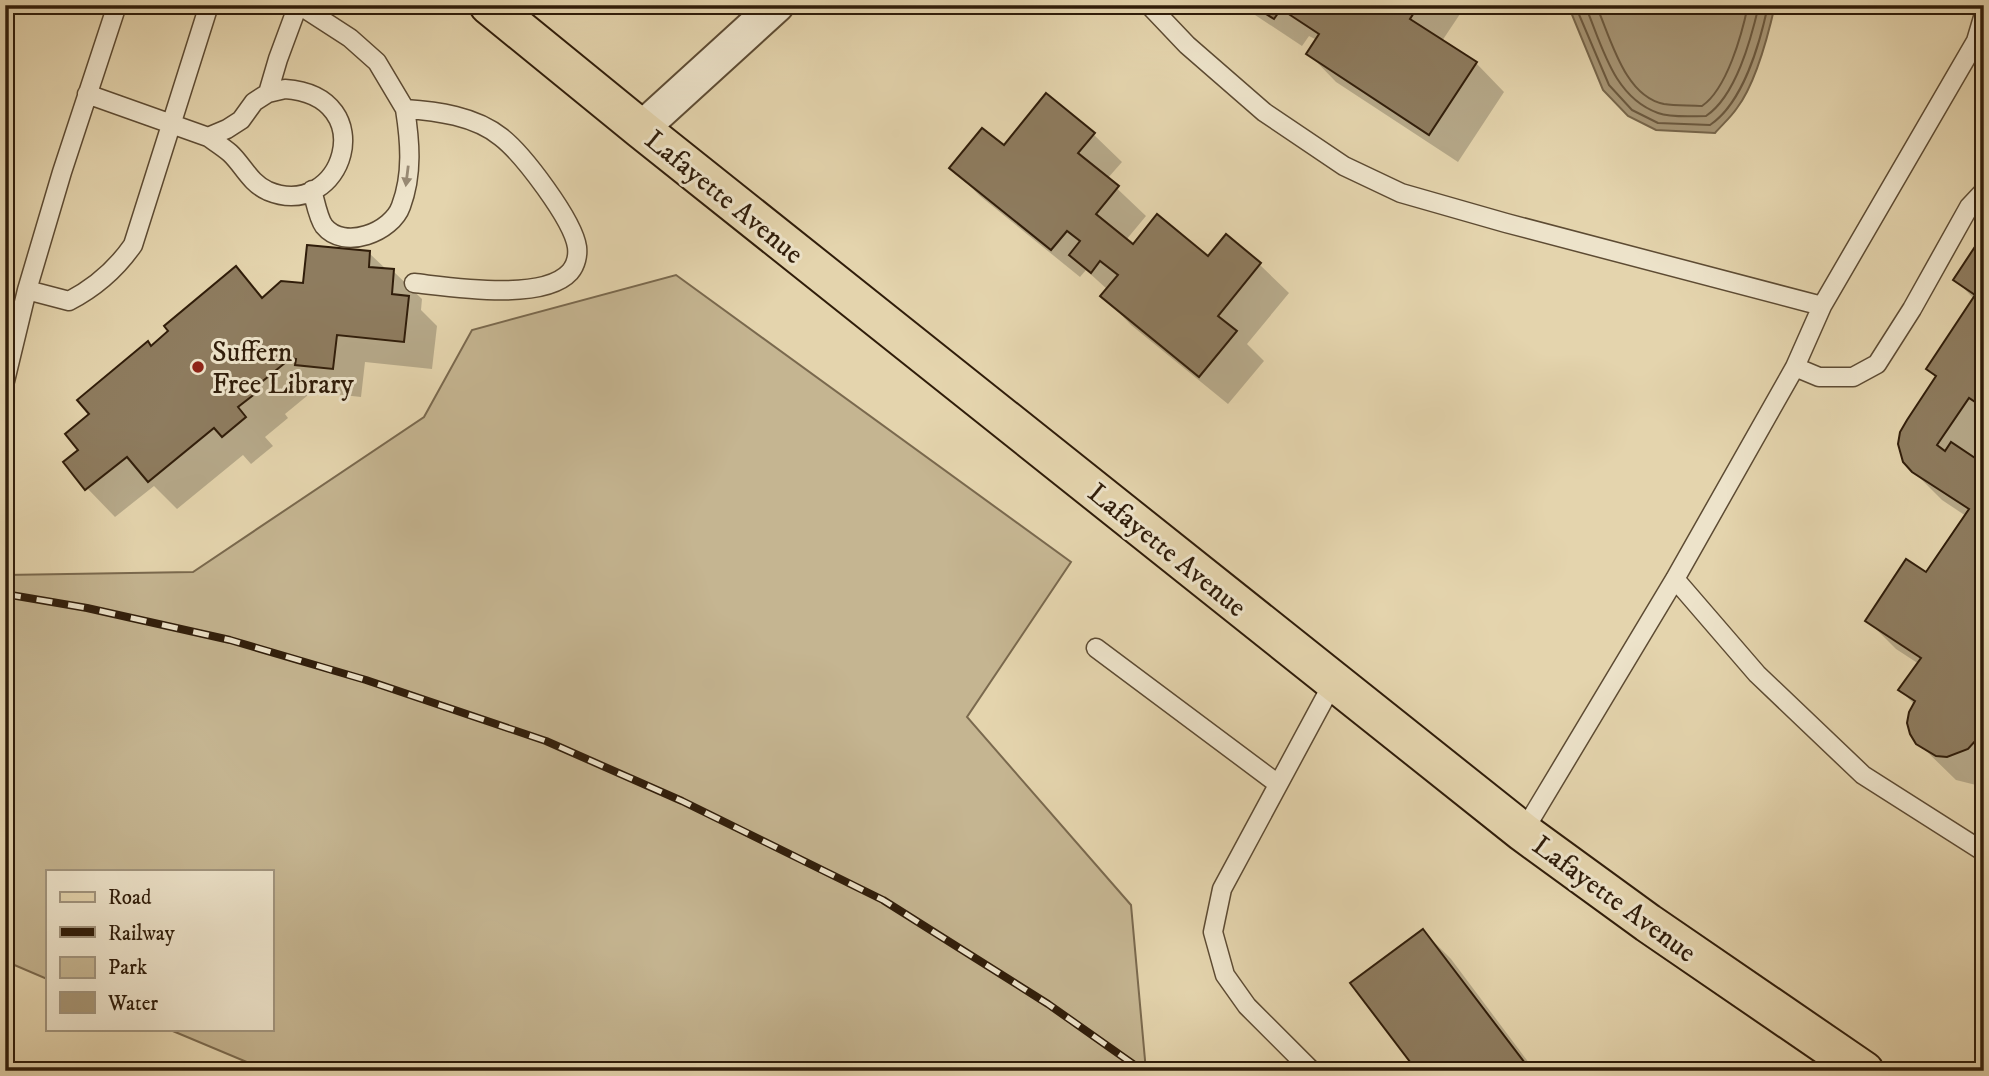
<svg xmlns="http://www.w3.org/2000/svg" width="1989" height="1076" font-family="'IM FELL DW Pica',serif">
<rect width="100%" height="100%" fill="#e4d4ad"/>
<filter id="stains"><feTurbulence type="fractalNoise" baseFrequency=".00286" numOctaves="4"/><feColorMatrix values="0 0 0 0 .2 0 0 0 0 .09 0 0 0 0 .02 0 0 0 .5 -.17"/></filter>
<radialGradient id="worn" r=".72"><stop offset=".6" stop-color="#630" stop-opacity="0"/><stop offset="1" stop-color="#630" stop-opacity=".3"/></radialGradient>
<path fill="#c5b591" stroke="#7a694e" stroke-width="2" d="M676,275L1071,562L967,717L1131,905L1146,1071H263L261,1068L168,1029H271V871H47V979L5,961V575L193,572L424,417L472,330Z"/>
<path fill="#a79676" stroke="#77664b" stroke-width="2" d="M1568,5H1775C1768,36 1756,83 1737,108C1731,117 1722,125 1715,133L1656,130L1628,116L1603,90Z"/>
<path fill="#0003" d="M1240,5H1466L1442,41L1476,63L1504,92L1458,162L1336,82L1308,53L1317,40L1309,36L1302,46Z
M1093,134L1122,162L1107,179L1146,216L1126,240L1133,246L1208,258L1226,237L1260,265L1289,293L1247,344L1264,361L1228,404L1131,325L1103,296L1108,290L1086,270L1080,277L980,196L952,168L1004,148Z
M1984,236V446L1974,460L1984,466V782L1976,785L1956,780L1918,743L1915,705L1900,690L1919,664L1896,649L1867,620L1927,575L1966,516L1942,500L1913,471L1937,378L1928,369L1974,299L1955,279Z
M369,253L387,270L393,271L422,299L421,310L437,326L432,369L365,362L361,397L325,393L319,386L285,414L288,418L265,437L273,446L251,464L243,455L177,509L154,486L115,517L87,488L80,451L92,415L151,348L235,269L264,298L304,285Z
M1423,931L1451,959L1535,1071H1419Z"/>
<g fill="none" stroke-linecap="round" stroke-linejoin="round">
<path stroke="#6c5a40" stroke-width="2" d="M1575,5L1609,85L1632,110L1658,123L1710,125C1743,103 1760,43 1768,5
M1585,5C1602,45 1613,97 1658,113C1672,118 1692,116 1706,116C1736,96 1751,39 1759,5
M1596,5C1611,38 1624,96 1664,104C1676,106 1690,105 1702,106C1727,89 1742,34 1748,5"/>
</g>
<path fill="#8e7c5f" stroke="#301d0a" stroke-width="2" d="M1252,5H1419L1410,19L1477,62L1429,135L1306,54L1319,34L1281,9L1274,19Z
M1046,93L1095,133L1078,153L1119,186L1096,214L1133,244L1157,214L1208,256L1226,234L1261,263L1218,316L1237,331L1199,377L1100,296L1118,275L1100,261L1091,273L1069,255L1080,241L1067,231L1051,250L949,168L982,128L1004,145Z
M1984,233V408L1969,398L1937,445L1945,451L1951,442L1984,464V745L1976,740L1968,749L1947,757L1936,756L1916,744L1910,734L1907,723L1909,712L1915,701L1898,690L1921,658L1865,621L1906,559L1926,572L1969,509L1912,472L1903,462L1898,444L1900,432L1907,420L1936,376L1926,369L1975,295L1953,280Z
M307,245L370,251L369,267L394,269L392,294L409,296L404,342L337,335L333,369L295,365L296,359L291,358L258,385L261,389L238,407L246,417L222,437L214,428L148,482L127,457L85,490L63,462L78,450L65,434L89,414L77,400L148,341L151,346L168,331L164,326L236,266L262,298L281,281L303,283Z
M1423,929L1531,1071H1417L1350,983Z"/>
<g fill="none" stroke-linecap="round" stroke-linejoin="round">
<g stroke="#5d4b33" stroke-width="21">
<path id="lane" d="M117,5L62,172L27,290L69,301C94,288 117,268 133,245L209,5
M299,5L350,38L377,62L405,109C437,111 475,116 501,137C523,154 573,220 577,247C578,255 576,265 570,272C543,302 451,287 414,283
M1149,5L1187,45L1264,112L1344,166L1401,193L1506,223L1822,306
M285,89C383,96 343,222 268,191C250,183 243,165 230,153C223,147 215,142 208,137L227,129L241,120L254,102L268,93Z
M268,93L278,59L298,5
M87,94L208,137
M312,190C315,200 318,218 324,226C344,251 392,232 401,206C413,174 410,141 405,109
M1795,367L1819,377H1853L1877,364L1912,309L1969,207L1984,191
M5,381L27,290
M1675,579L1757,674L1863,775L1984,852
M1096,648L1278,784
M1523,832L1675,579L1795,367L1822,306L1976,41L1984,14
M1312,1071L1247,1006L1225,975L1213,932L1222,889L1334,681"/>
</g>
<g stroke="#5d4b33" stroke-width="37">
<path id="street" d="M641,129L777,5"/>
</g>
<g stroke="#301d0a" stroke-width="42">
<path id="primary" d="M489,5L641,129L1523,832L1648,923L1864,1071"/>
</g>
<use href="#lane" stroke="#ede3ca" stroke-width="18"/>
<use href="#street" stroke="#ede3ca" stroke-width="33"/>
<use href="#primary" stroke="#e4d4ad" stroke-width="38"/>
<g stroke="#301d0a" stroke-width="8">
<path id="rail" d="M5,594L87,608L230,640L366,680L546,741L682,801L883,900L1048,1004L1143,1071"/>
</g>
<use href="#rail" stroke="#ede3ca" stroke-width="5" stroke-dasharray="16" stroke-linecap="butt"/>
</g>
<defs><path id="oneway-solid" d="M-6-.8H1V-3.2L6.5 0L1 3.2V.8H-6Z" transform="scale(1.75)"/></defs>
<use fill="#988a74" href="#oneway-solid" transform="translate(407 176) rotate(97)"/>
<circle fill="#8f2418" stroke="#ede3ca" stroke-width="2.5" cx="198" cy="367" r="7"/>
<g text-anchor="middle" stroke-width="6" stroke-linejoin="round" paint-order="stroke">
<g font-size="28" fill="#301d0a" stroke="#ede3ca">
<text transform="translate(725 196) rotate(39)" y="10">Lafayette Avenue</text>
<text transform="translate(1168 549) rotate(39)" y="10">Lafayette Avenue</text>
<text transform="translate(1615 898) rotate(36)" y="10">Lafayette Avenue</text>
</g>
<g font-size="28" fill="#301d0a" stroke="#ede3ca" text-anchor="start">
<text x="212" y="361">Suffern<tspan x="212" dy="32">Free Library</tspan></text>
</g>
</g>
<rect width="1989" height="1076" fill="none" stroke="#e4d4ad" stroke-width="28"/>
<rect x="7" y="7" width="1975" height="1062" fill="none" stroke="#301d0a" stroke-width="3.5"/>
<rect x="14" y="14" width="1961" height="1048" fill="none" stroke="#301d0a" stroke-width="2"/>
<rect x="46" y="870" width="228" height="161" fill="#ede3ca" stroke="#a1947d" stroke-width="2"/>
<rect x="60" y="892" width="35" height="10" fill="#e4d4ad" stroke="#a1947d" stroke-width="2"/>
<text x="108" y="904" font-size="21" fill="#301d0a">Road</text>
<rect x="60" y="927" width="35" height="10" fill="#301d0a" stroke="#a1947d" stroke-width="2"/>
<text x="108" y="940" font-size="21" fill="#301d0a">Railway</text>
<rect x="60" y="957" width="35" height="21" fill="#c5b591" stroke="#a1947d" stroke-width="2"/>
<text x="108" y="974" font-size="21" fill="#301d0a">Park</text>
<rect x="60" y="992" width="35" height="21" fill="#a79676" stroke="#a1947d" stroke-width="2"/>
<text x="108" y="1010" font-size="21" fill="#301d0a">Water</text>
<rect width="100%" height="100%" filter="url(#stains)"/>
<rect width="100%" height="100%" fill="url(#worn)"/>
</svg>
